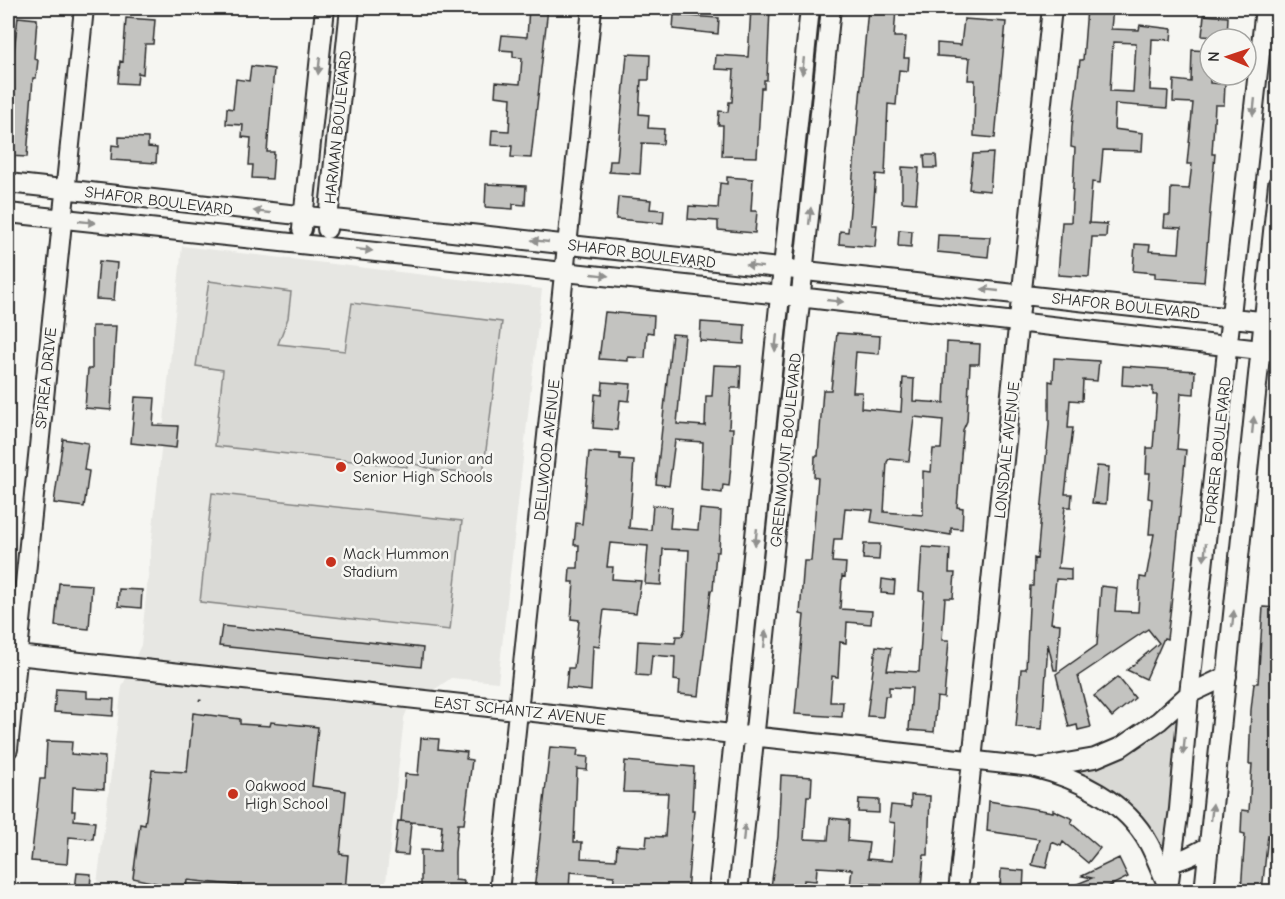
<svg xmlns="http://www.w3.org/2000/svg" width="1285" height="899" font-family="'Comic Neue',sans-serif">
<rect width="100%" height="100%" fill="#f6f6f2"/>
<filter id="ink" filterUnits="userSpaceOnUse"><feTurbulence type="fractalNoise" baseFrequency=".0167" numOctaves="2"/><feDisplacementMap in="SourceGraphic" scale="12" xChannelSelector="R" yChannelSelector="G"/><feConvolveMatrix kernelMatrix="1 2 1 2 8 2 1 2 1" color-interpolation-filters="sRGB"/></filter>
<g filter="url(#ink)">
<path fill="#e7e7e3" d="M182,246L542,289L498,682L451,678L408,708L404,718L385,891L96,892L122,687L141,645Z"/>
<path fill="#d9d9d5" stroke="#828280" stroke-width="1.5" d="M209,281L291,292L288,318L278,344L345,351L352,303L502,322L483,474L439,471L408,462L407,467L215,446L223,370L196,366Z
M212,493L462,521L450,630L200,602Z
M1189,694L1171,863L1140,830L1051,767L1095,758Z"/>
<path fill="#c3c3c0" stroke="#2b2b2b" stroke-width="1.5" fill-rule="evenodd" d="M529,8H548L531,158L511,157L512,146L491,145L492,130L509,131L511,98L495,96L496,82L520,84L522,58L513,57V51L500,50L502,35L527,37Z
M751,8H770L767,80H764V88H761L757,157L722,156L723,125H718L719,111L728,112L729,102H732L734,70L715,69L716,55L748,57Z
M868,8H896L894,37H906L904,58H909L908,71L899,70L896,105L888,104L885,175L876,174L872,225H877L875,247L839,244L840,231L848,232Z
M1087,8H1113L1111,29L1139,30L1140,25L1172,29L1171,40L1152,39L1150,90L1168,91L1167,108L1115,104L1114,129L1143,133L1142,151L1103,150L1100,183L1092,182L1089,223L1107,224L1106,237H1092L1089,277L1058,275L1062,222H1071L1075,148L1071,147L1072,126L1080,60H1083ZM1113,42L1136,43L1133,92L1110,91Z
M674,15L719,18L718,34L673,29Z
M1204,15L1228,17L1227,38L1202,36Z
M18,17L37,19L34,59L38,60L36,78H33L27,157L8,156L9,93Z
M126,18L155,20L153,44H145L143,74L138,73L137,84L118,83L120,61L123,62Z
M964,19L1006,22L995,138L974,136L975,80H968L970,58L937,56V43L961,45Z
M1192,50L1210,51V83L1225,84L1224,105H1215L1212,154H1215L1204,282L1155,278V273L1133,271L1135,244L1150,245L1149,251L1179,253L1181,228L1164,227L1165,215H1170L1171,188L1189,189L1192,164H1187L1193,103L1173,102L1174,80L1191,82Z
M627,54L650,55L649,80H641L639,114L649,115L648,128L664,129L663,144L642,143L640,174L609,172L610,161H617Z
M251,66L274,69L267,152H274L272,179L252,178L253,165H249L251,138L242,137L243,125L226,124L227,108L233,109L236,79L249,81Z
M119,137L148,138V147L157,148L156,163L111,160L112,145L119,146Z
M993,153L990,191L969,189L973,154Z
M924,155H936L937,168H925Z
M902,167L919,168L916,203L902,202Z
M727,177L753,179L751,211H757L755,233L718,230V221L688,219L689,206L718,208L720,183L727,184Z
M486,184L526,186L525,205L513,204V209L485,207Z
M618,197L651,200L650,209L664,210L663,223L616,219Z
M899,230L912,231L911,247L898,246Z
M938,235L990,237L988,257L937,252Z
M99,261L117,263L114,300L96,299Z
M605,312L654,316L653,333L647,332L645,358L628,357V361L599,359Z
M701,322L745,325L744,344L700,341Z
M92,326H116L111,410L85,408L88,369H92Z
M837,333L880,336L879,354L856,352L853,392H862L861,408L901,412L903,378L914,379L913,401L944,403L947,342L980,344L979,364H970L967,421L963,430L957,507L963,508L962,529L951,528V535L871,522L873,510L845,508L842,539H834L832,562L846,563L845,577L842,576L840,609L872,611L871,624L847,622L846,643L840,642L838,677L832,676L830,702H843L842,717L795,714L804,615L800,614L804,561H811L818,478L814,477L815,456H818L823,390H831ZM914,417L943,420L941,449H933L931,472L923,471V515L884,512L887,462L889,459L909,461Z
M672,334L685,335L677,424L705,426L706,396H712L714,365L741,366L740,388H731L729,428H733L731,465L729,486L723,485L722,493L701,490L703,442L675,440L669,486L656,484Z
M1054,358L1099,361L1097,381L1083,380L1082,401L1070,400L1068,428H1073L1065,494H1072L1071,507H1065L1058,568L1071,569V580L1056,579L1051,623L1060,624L1057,670H1054L1048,644L1042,729L1016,727L1021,669H1026L1030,586H1033L1034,558L1037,559L1049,425V381L1053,382Z
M1123,366L1195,371L1194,394L1181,393L1177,449L1186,450L1171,606L1167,639L1164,638L1146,679L1127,670L1159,643L1148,629L1078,676L1091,727L1078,730L1077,725L1069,727L1056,674L1097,645L1101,586L1117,588L1115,611L1138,612L1140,577L1146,578L1154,534H1149L1152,499L1148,498L1150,473H1146L1147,448H1153L1157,395H1153V387L1122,385Z
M603,382L631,384L629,401L620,400L617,430L593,428L595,394L602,395Z
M135,397L155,398L153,425L178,426L176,448L131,443Z
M63,439L88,443L84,470L89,471L84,507L54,503Z
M589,452L620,454V460L634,461L629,528L651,530L653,505L672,507L670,528L698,530L700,509L721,511L719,552H716L713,590H711L699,696L679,694L680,681L674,680L675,657L652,655L650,676L636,675L638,641L675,643L676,636H682L685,629L689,550L663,549L661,585L645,584L648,546L610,543L607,567H613L612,579L641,581L636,613L604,610L599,647L593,646L591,691L566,688L568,668H574L579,620L571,619L574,582H569L570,568H578L579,545H574L576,523L582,524Z
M1097,466L1109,467L1106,504L1092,503Z
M864,544H880L879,560L863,559Z
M922,547L950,549L949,573H955L953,598H945L942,640H949L947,663L944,698L937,697L934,732L909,730L912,688L889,687V696H885L883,717L867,716L876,646L891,648L887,670L919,672L924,592L919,591Z
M882,579L895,581L894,594L881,593Z
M59,583L92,585L89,629L55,626Z
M119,589L142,590L141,608L118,606Z
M1263,607L1278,608V817L1273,836L1268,835L1262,891H1241L1245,834L1241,833L1242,810L1249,811L1252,764H1249L1251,710L1254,683H1258Z
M222,626L423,648L421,667L219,646Z
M1118,677L1135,698L1112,717L1094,696Z
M56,689L87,691V698L114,699L113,716L54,712Z
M193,713L240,719V724L270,726L271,722L318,727L312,786L346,791L340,854L348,855L345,891H289L256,888V891H242L243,886L187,880L186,891H155L156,883L133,878L140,824L145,825L152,770L187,772Z
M421,738L439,739L438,749L467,752L466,759L472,760L464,824H458L455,852V880L464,881L463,891L421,890V850L440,851L442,825L401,821L405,774L418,775Z
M47,741L72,742L71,754L105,757L104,789L73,787L72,811H75L74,820L95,822L93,839L69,837L67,864L31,861L40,779H45Z
M550,747L578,749L577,756L588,757L587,770L577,769L574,842H582L581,858L616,860L617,845L646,847L647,836L665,837L668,793L623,792L625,761L694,767L692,810H694L687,891L627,889V891H613L614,876L570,872L569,891H534Z
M781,775L812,777L811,796H807L804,839L828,840L830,818L849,820L848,841L869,843L867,859L892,861L895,823L889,822L891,805L911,807V795L930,796L928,855H924L921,887L864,883L863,888L850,886L852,869L817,867L816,881L804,880L803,889L771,887L778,837Z
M859,799L879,800V813L858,812Z
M989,801L1053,812V810L1073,819L1071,823L1100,848L1088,863L1063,842L1061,846L1052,842L1046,868L1032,865L1039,839L987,831Z
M398,821L411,822L408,855L394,854Z
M1119,858L1128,877L1100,891H1060L1092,878L1082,876Z
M1001,869L1024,871L1023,891H1000Z
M77,873L91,874L90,890L75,889Z"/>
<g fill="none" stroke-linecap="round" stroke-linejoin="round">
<g stroke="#2b2b2b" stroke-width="22">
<path id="minor" d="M8,183L1278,323
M8,213L781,295L1278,352
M302,229L325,8
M327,229L350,8
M8,654L1032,767C1077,778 1126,801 1149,844C1156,857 1161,872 1168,886
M8,749L84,8
M1043,767L1095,758L1121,747L1159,721L1189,694L1227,676
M1161,863C1179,863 1193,855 1209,846
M1168,888L1179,809L1189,694L1265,8
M499,892L592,8
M718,892L810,8
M738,892L831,8
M958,892L1052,8
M1204,892L1278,184"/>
</g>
<path stroke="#2b2b2b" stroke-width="3" stroke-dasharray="1.5 4.5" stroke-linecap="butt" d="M200,701V697"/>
<use href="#minor" stroke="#f6f6f2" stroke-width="18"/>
</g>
<defs><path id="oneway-solid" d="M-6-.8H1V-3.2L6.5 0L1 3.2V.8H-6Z" transform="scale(1.5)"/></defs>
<g fill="#90908e">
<use href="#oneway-solid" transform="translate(319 66) rotate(96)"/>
<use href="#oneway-solid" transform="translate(803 66) rotate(96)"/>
<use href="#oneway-solid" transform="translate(1254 107) rotate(96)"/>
<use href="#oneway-solid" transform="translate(262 212) rotate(-173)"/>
<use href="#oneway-solid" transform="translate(810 216) rotate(-84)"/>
<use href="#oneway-solid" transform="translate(87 222) rotate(6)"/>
<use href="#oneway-solid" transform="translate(540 241) rotate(-174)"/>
<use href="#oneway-solid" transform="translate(364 250) rotate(6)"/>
<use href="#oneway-solid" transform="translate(754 266) rotate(-173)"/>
<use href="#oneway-solid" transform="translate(600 275) rotate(6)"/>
<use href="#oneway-solid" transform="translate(990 290) rotate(-174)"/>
<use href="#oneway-solid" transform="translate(835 301) rotate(6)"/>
<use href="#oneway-solid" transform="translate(776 343) rotate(96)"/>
<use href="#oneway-solid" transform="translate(1253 425) rotate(-84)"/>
<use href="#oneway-solid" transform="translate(756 537) rotate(96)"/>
<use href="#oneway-solid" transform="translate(1205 552) rotate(96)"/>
<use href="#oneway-solid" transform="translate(1233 619) rotate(-84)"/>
<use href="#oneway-solid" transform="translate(765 639) rotate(-84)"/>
<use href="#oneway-solid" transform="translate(1184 746) rotate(95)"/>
<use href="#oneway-solid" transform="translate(1212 812) rotate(-84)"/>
<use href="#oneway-solid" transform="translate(744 833) rotate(-84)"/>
</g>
</g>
<g fill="#c8321e" stroke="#f6f6f2" stroke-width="2">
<circle cx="341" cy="467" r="6"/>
<circle cx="331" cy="562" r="6"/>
<circle cx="233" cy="794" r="6"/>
</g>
<g text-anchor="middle" stroke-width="5" stroke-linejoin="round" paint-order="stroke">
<g font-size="16" fill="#2b2b2b" stroke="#f6f6f2">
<text transform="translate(337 127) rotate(-84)" y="6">HARMAN BOULEVARD</text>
<text transform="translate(159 200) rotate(7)" y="6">SHAFOR BOULEVARD</text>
<text transform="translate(642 253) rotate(7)" y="6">SHAFOR BOULEVARD</text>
<text transform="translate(1126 305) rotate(6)" y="6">SHAFOR BOULEVARD</text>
<text transform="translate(45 378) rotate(-84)" y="6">SPIREA DRIVE</text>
<text transform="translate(546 450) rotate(-84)" y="6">DELLWOOD AVENUE</text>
<text transform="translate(785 450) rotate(-84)" y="6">GREENMOUNT BOULEVARD</text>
<text transform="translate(1006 450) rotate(-84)" y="6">LONSDALE AVENUE</text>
<text transform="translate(1217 450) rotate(-84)" y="6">FORRER BOULEVARD</text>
<text transform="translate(520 710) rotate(6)" y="6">EAST SCHANTZ AVENUE</text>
</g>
<g font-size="16" fill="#2b2b2b" stroke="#f6f6f2" text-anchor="start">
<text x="353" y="464">Oakwood Junior and<tspan x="353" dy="18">Senior High Schools</tspan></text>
<text x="343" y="559">Mack Hummon<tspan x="343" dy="18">Stadium</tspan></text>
<text x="245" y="791">Oakwood<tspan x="245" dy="18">High School</tspan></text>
</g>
</g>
<rect width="1285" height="899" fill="none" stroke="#f6f6f2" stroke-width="30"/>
<rect x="15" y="15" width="1255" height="869" fill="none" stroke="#2b2b2b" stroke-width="2" filter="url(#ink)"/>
<g transform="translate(1228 57) rotate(272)"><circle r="28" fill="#f6f6f2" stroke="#a5a5a2" stroke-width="1.5"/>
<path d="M0-4.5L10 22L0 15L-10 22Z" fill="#c8321e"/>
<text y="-9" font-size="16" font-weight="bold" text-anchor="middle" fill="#2b2b2b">N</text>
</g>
</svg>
